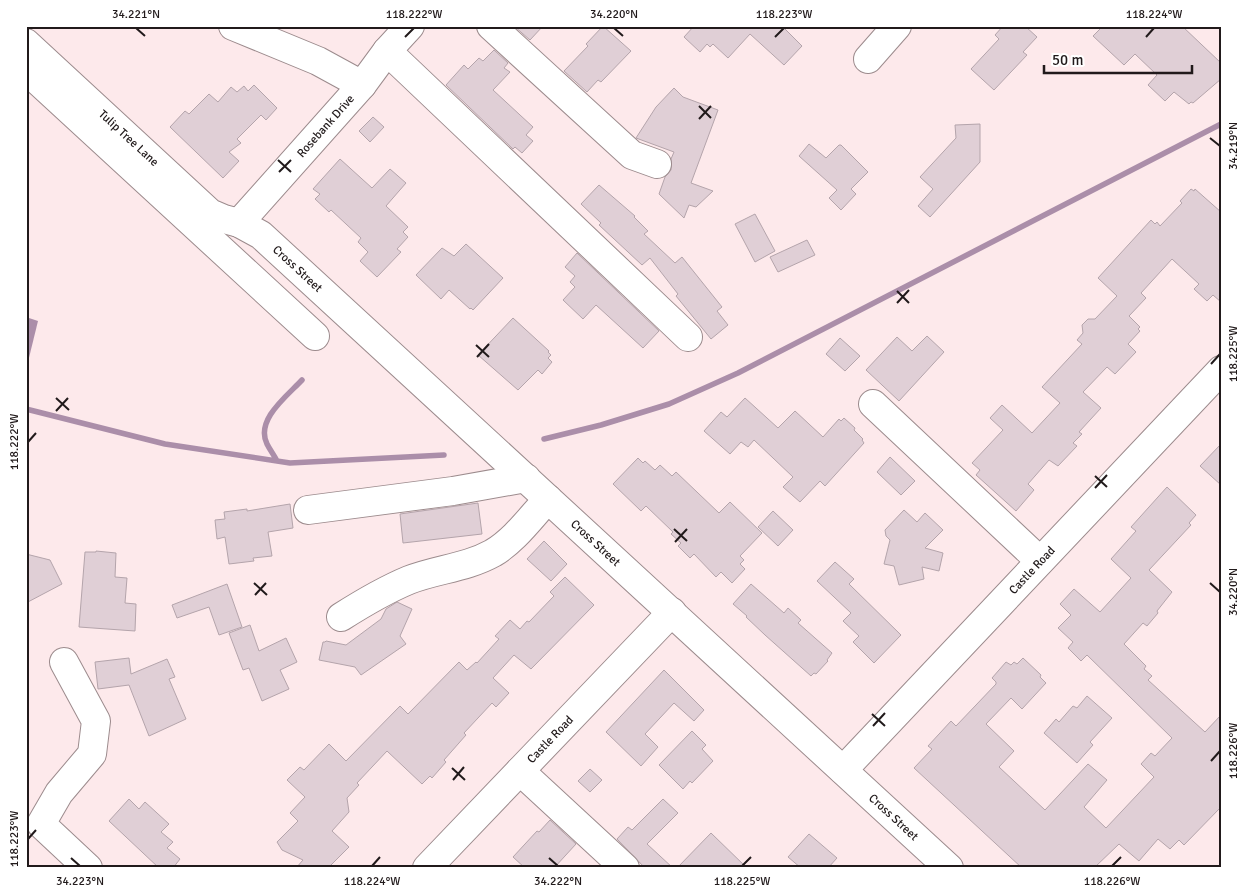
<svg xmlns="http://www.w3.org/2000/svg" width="1247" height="894" font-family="Signika,sans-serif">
<rect width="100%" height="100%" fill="#fde9eb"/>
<path fill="#ab8ea9" d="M26,317L38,321L26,370Z"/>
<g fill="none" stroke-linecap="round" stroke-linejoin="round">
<path stroke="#ab8ea9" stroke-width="5.5" d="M26,409L165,444L290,463L444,455
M544,439L601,425L669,404L738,373L1221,124
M277,461C274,455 270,450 267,444C255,420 287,396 302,380"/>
</g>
<path fill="#e0cfd6" stroke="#b4a4ab" d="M514,26H543L530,40Z
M603,26L631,51L601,82L598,80L587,92L564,71L588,46L586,44Z
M694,26H782L802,46L784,65L750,34L728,58L713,44L710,47L707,44L700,52L684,37Z
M1003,26H1025L1037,37L1023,52L1027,55L994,90L971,69L999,39L995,35Z
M1103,26H1182L1221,63V79L1193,103L1191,102L1189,104L1174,92L1165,101L1148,85L1157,75L1135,54L1124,65L1093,36Z
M494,50L508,63L504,68L510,72L493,90L533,127L526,135L533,141L522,153L515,147L513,149L446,85L464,65L468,69L479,58L483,61Z
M254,85L277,108L266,120L261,115L237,139L241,143L229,152L239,161L223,178L170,127L185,111L189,114L209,94L218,102L231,87L237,92L244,86L248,91Z
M674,88L683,97L718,110L691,183L713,191L696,207L689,205L684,218L659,194L665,177L671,170V159L674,152L636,138L656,107Z
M373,117L384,127L370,142L359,131Z
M980,124V162L930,217L918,206L933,189L920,177L956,138L955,125Z
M809,144L826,158L839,145H841L868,172L851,189L856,194L841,210L829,198L837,190L799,156Z
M340,159L372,188L390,169L406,183L386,206L408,227L403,232L408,237L397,249L401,252L377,277L360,261L368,252L358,242L361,238L331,210L329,212L315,199L320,194L313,189Z
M599,185L635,216L634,217L648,231L644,234L675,263L682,257L722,307L717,311L728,325L711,339L676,296L678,294L650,258L642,265L599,225L601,223L581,204Z
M1191,189L1194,191L1195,189L1221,212V302L1213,295L1207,301L1194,289L1199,284L1172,259L1141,293L1146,298L1129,316L1140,327L1138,329L1140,331L1128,344L1136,352L1115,374L1107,367L1083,392L1101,408L1079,432L1082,434L1073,443L1077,446L1058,466L1049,460L1028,484L1034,490L1016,511L976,475L980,470L972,463L1003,430L990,418L1002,405L1032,433L1060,403L1042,387L1082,344L1077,340L1083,333L1082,325L1088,319H1095L1117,296L1098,278L1151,220L1155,224L1157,222L1160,226L1182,203L1180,201Z
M755,214L775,251L755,262L735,224Z
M807,240L815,255L778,272L770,257Z
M466,244L503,278L473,310L471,308L470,309L449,290L441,299L416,275L442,248L454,256Z
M577,253L659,331L643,348L596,305L583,319L563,300L575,287L570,282L575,276L565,267Z
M513,318L549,351L548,352L551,355L548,358L552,362L542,374L538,370L518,390L478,355Z
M927,336L944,352L899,401L866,370L897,337L912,351Z
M840,338L860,356L845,371L826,354Z
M745,398L778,428L795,411L823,437L839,419L841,421L844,418L855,428L854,430L863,439L862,440L864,443L825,486L820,481L800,502L783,487L793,477L754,440L748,447L741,442L730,454L704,431L721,412L727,417Z
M1221,444V485L1200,466Z
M890,457L915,481L901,495L877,472Z
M638,458L643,463L645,461L655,470L660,465L672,476L676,472L719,513L730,502L762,533L740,556L744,560L740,564L745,569L732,583L721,572L716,577L694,554L690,558L678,546L681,543L671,534L673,532L646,506L641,511L613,484Z
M1167,487L1196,515L1189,523L1191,525L1149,570L1172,592L1157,611L1158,613L1147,626L1143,623L1124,644L1146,666L1144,669L1152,676L1148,680L1205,732L1221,715V807L1184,845L1179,840L1170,849L1158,839L1139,861L1119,844L1094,868H1022L914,768L932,749L928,746L951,721L956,726L996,684V682L992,678L1006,662L1011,665L1014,662L1017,664L1023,658L1041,675L1040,677L1046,683L1022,709L1011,698L986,724L1014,751L999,767L1045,810L1088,764L1107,780L1084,807L1106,828L1154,777L1141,764L1151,753L1155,756L1172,738L1087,655L1081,661L1068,648L1073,642L1058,628L1071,615L1060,604L1074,589L1100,612L1131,578L1111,559L1136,531L1131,527Z
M478,503L482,534L403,543L400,514Z
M290,504L293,528L268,532L272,556L253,558L254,561L229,564L225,537L217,539L215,520L225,519L224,512L247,509V511Z
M904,510L917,522L925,513L943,530L925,548L943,553L939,571L922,567L924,579L899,585L894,566L884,564L890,540L886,536L885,530Z
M773,511L793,530L778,546L758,527Z
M544,541L567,564L551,581L527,559Z
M96,551L116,553L115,577L127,578L125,603L136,604L135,631L79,627L85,552H96Z
M26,554L50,560L62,584L26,603Z
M835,562L854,579L849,584L901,635L874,663L853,642L859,636L843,621L851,613L817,581Z
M565,577L594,605L531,669L514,655L493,678L509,693L496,707L492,703L464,733L466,735L444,760L446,762L432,778L430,776L422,784L387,751L357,783L359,785L347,798L349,812L332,831L349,847L328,868H296L303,860L282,850L277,842L298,821L290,813L305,797L287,780L300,767L304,770L329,744L346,761L400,706L408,714L459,662L467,670L476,662L477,663L499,639L495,636L510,620L520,629L527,621L529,622L554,596L550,592Z
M227,584L242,627L219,635L209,607L177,618L172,605Z
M751,584L784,613L788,608L801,620L798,623L832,653L827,660L828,661L816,674L814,673L811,676L765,635L746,617L747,616L733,604Z
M397,602L412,609L400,636L406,644L361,675L355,667L319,660L323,642H325L326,641L346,645L381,619L386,609Z
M250,625L259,651L286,638L297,662L280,670L289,689L262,701L249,668L243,670L229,633Z
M129,658L131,674L167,659L175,677L169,679L186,719L149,736L129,685L98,689L95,662Z
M664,670L704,710L694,721L674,703L645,734L658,747L641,766L606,732Z
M1087,696L1112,718L1090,742L1093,745L1077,763L1044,733L1056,719L1059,722L1073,706L1077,708Z
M692,731L706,745L702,749L713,761L692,783L690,781L683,789L659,765Z
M590,769L602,780L590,792L578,781Z
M129,799L139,809L145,802L169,824L161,832L173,842L167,848L180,859L173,868H159L109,821Z
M663,799L678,813L647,844L673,868H645L617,839L628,827L632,830Z
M550,820L576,844L554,868H525L513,857L537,831L539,832Z
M711,833L747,868H677Z
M809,834L837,858L828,868H801L788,857Z"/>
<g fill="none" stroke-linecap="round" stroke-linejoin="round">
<g stroke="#9c8b8d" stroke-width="30">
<g id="minor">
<path d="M233,26L318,61L362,85"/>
<path d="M491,26L632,155L657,164"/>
<path id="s1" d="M26,43L210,213L224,219L239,223L261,235L949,868"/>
<path d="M387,51L688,337"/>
<path d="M868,59L897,26"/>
<path d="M26,70L315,336"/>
<path id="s2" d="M239,223L362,85L387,51L410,26"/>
<path d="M873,404L1040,561"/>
<path d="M308,510L453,491L526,478"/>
<path d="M341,617C363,603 385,590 409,580C437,569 466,568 493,553C515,540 531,517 548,499"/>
<path d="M64,662L96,721L92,754L59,793L41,824L88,868"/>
<path id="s3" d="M843,770L1221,370"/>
<path d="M520,771L625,868"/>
<path id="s4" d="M427,868L672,612"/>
</g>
</g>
<use href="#minor" stroke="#fff" stroke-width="28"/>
</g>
<path fill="none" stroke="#211a1b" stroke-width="2" d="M136,28L145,36M614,28L623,36M405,37L414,28M775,37L784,28M1146,37L1154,28M699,106L711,118M699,119L711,106M1210,138L1220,146M278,160L291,172M279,172L291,160M897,291L909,303M897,303L909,290M476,345L489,357M477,357L489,344M1211,364L1220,354M56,398L69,410M56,411L68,398M28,442L36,433M1095,476L1107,487M1095,488L1107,475M674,529L687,541M675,542L687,529M254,583L267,595M1210,583L1220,592M255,595L266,583M872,714L885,726M873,726L885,713M1211,761L1220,751M452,768L465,780M453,780L464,767M28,839L36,830M71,858L80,866M549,858L558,866M372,866L380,857M742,866L751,857M1112,866L1121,857"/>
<g text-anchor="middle" stroke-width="4" stroke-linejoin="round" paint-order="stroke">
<g font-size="12" fill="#211a1b" stroke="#fff">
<text dy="4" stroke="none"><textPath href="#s2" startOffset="130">Rosebank Drive</textPath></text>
<text dy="4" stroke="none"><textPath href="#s1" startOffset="140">Tulip Tree Lane</textPath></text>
<text dy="4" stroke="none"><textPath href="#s1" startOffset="356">Cross Street</textPath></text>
<text dy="4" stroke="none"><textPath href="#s1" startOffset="761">Cross Street</textPath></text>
<text dy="4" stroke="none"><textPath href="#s3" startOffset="275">Castle Road</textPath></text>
<text dy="4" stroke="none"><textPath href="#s4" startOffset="178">Castle Road</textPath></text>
<text dy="4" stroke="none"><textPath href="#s1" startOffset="1166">Cross Street</textPath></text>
</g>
</g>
<rect width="1247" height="894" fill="none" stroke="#ffffff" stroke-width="55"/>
<path d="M1044 65v8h148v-8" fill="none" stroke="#211a1b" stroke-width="2.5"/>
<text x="1052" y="65" font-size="15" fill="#211a1b" stroke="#ffffff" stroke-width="4" paint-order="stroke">50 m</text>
<rect x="28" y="28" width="1192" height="838" fill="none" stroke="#211a1b" stroke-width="2"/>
<g font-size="12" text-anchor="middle" fill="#211a1b">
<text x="136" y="18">34.221°N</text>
<text x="414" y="18">118.222°W</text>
<text x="614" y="18">34.220°N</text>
<text x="784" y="18">118.223°W</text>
<text x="1154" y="18">118.224°W</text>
<text transform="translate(1233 146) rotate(-90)" y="4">34.219°N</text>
<text transform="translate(1233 354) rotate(-90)" y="4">118.225°W</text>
<text transform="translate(14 442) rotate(-90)" y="4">118.222°W</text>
<text transform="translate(1233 592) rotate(-90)" y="4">34.220°N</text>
<text transform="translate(1233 751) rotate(-90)" y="4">118.226°W</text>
<text transform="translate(14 839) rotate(-90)" y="4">118.223°W</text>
<text x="80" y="885">34.223°N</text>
<text x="372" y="885">118.224°W</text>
<text x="558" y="885">34.222°N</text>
<text x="742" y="885">118.225°W</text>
<text x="1112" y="885">118.226°W</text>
</g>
</svg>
